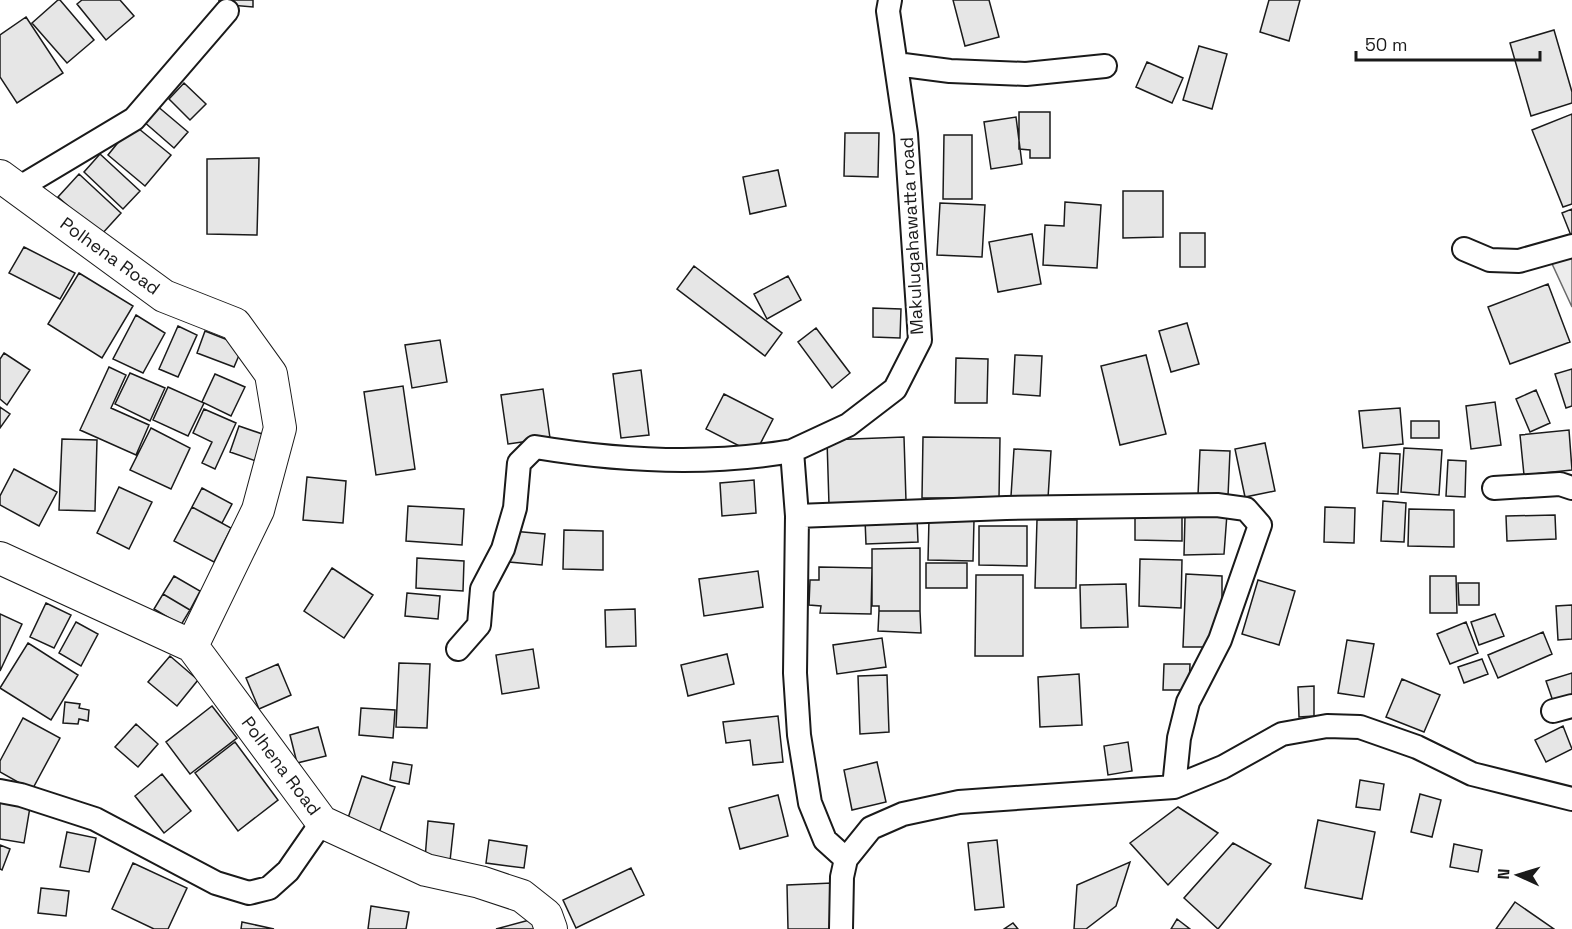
<svg xmlns="http://www.w3.org/2000/svg" width="1572" height="929" font-family="'Space Grotesk',sans-serif">
<rect width="100%" height="100%" fill="#fff"/>
<path fill="#ededed" stroke="#6a6a6a" stroke-width="1.5" d="M1572,246V307L1547,253Z"/>
<path fill="#e6e6e6" stroke="#1a1a1a" stroke-width="1.5" d="M58,0H60L94,40L67,63L32,23Z
M82,0H120L134,16L106,40L77,4Z
M219,0H253V7L219,4Z
M953,0H989L999,37L965,46Z
M1269,0H1300L1289,41L1260,32Z
M26,17L63,73L17,103L0,77V35Z
M1554,30L1572,92V103L1531,116L1510,43Z
M1199,46L1227,54L1212,109L1183,100Z
M1147,62L1183,78L1172,103L1136,87Z
M184,83L206,104L190,120L169,99Z
M156,105L188,132L174,148L143,121Z
M1019,112H1050V158H1030V150L1019,149Z
M1572,114V204L1563,207L1532,130Z
M1016,117L1022,164L991,169L984,122Z
M133,124L171,155L145,186L108,155Z
M845,133H879L878,177L844,176Z
M944,135H972V199H943Z
M100,154L140,191L123,209L84,172Z
M259,158L257,235L207,234V159Z
M778,170L786,206L750,214L743,177Z
M79,174L121,213L101,235L58,197Z
M1123,191H1163V237L1123,238Z
M1065,202L1101,205L1097,268L1043,265L1045,225L1064,226Z
M940,203L985,205L982,257L937,255Z
M1572,209V238L1562,213Z
M1180,233H1205V267H1180Z
M1032,234L1041,284L998,292L989,242Z
M24,247L75,273L60,299L9,273Z
M694,266L782,333L765,356L677,289Z
M79,273L133,306L102,358L48,324Z
M788,276L801,300L767,319L754,294Z
M1548,284L1570,342L1510,364L1488,307Z
M873,308L901,309L900,338L873,337Z
M136,315L165,333L143,373L113,359Z
M1187,323L1199,364L1171,372L1159,331Z
M178,326L197,335L178,377L159,369Z
M816,328L850,373L832,388L798,342Z
M205,331L243,346L234,367L197,353Z
M440,340L447,382L412,388L405,345Z
M4,353L30,370L7,405L0,399V359Z
M1015,355L1042,356L1040,396L1013,394Z
M1146,355L1166,434L1120,445L1101,366Z
M956,358L988,359L987,403H955Z
M109,367L126,375L111,408L149,425L136,455L80,430Z
M1572,369V406L1566,408L1555,374Z
M641,370L649,435L621,438L613,374Z
M130,373L165,388L150,421L115,404Z
M215,374L245,387L231,416L202,402Z
M403,386L415,469L376,475L364,392Z
M168,387L204,403L188,436L153,420Z
M543,389L550,438L508,444L501,395Z
M1536,390L1550,423L1530,432L1516,399Z
M724,394L773,419L755,454L706,429Z
M1495,402L1501,445L1471,449L1466,406Z
M0,407L10,414L0,428Z
M1400,408L1403,444L1363,448L1359,411Z
M204,409L236,423L215,469L202,463L212,442L193,433Z
M1411,421H1439V438H1411Z
M239,426L271,437L262,463L230,452Z
M151,428L190,448L171,489L130,470Z
M1569,430L1572,470L1524,475L1520,435Z
M904,437L906,501L829,505L827,440Z
M923,437L1000,438L999,498H922Z
M62,439L97,440L95,511L59,510Z
M1265,443L1275,491L1245,497L1235,449Z
M1404,448L1442,450L1439,495L1401,492Z
M1014,449L1051,451L1048,498L1011,496Z
M1200,450L1230,451L1228,496L1198,495Z
M1380,453L1400,454L1398,494L1377,493Z
M1448,460L1466,461L1465,497L1446,496Z
M14,469L57,492L39,526L0,505V496Z
M307,477L346,481L343,523L303,520Z
M754,480L756,513L722,516L720,483Z
M119,487L152,502L129,549L97,533Z
M202,488L232,504L222,523L192,507Z
M1383,501L1406,503L1404,542L1381,541Z
M408,506L464,509L462,545L406,541Z
M192,507L231,528L214,562L174,541Z
M1325,507L1355,508L1354,543L1324,542Z
M1409,509L1454,510V547L1408,546Z
M1227,514L1224,554L1184,555L1185,516Z
M1555,515L1556,539L1507,541L1506,516Z
M1135,516H1182V541L1135,540Z
M917,518L918,542L866,544L865,519Z
M929,519L974,520L973,561L928,560Z
M1037,520H1077L1076,588H1035Z
M979,526H1027V566L979,565Z
M564,530L603,531V570L563,569Z
M512,531L545,534L542,565L509,562Z
M920,548V611H879V606H872V549Z
M417,558L464,561L463,591L416,588Z
M1140,559L1182,560L1181,608L1139,606Z
M926,563H967V588H926Z
M819,567L872,568L871,614L820,613L821,606L809,605L810,580H819Z
M332,568L373,595L344,638L304,611Z
M758,571L763,607L704,616L699,579Z
M1186,574L1222,576V599L1206,647H1183Z
M976,575H1023V656H975Z
M174,576L200,591L190,610L163,594Z
M1430,576H1456L1457,613H1430Z
M1258,580L1295,591L1279,645L1242,634Z
M1458,583H1479V605H1459Z
M1126,584L1128,627L1081,628L1080,585Z
M407,593L440,596L438,619L405,616Z
M163,594L190,610L181,625L154,609Z
M46,603L71,615L54,648L30,637Z
M1572,605V639L1558,640L1556,606Z
M635,609L636,646L606,647L605,610Z
M879,611H920L921,633L878,631Z
M0,614L22,624L0,671Z
M1495,614L1504,636L1479,645L1471,622Z
M76,622L98,634L81,666L59,653Z
M1466,622L1478,653L1450,664L1437,634Z
M1543,632L1552,654L1498,678L1488,655Z
M882,638L886,667L837,674L833,645Z
M1347,640L1374,644L1364,697L1338,693Z
M28,643L78,675L51,720L0,688Z
M533,649L539,688L502,694L496,655Z
M727,654L734,684L688,696L681,665Z
M170,656L198,680L177,706L148,682Z
M1482,659L1488,674L1464,683L1458,667Z
M399,663L430,664L427,728L396,727Z
M278,664L291,695L259,709L246,678Z
M1164,664H1190L1189,690H1163Z
M1572,673V701L1555,707L1546,681Z
M1079,674L1082,725L1040,727L1038,677Z
M887,675L889,732L860,734L858,676Z
M1402,679L1440,695L1424,732L1386,717Z
M1314,686V716L1299,717L1298,687Z
M65,702L80,704L79,708L89,710L88,721L79,719L78,724L63,723Z
M212,706L237,738L190,774L166,742Z
M361,708L395,710L393,738L359,735Z
M778,716L783,762L753,765L750,740L726,743L723,722Z
M23,718L60,738L32,790L0,772V761Z
M136,724L158,744L138,767L115,747Z
M1563,726L1572,749L1546,762L1535,740Z
M318,727L326,756L297,763L290,735Z
M235,742L278,800L238,831L195,773Z
M1128,742L1132,771L1108,775L1104,746Z
M393,762L412,765L409,784L390,780Z
M877,762L886,802L852,810L844,770Z
M162,774L191,811L164,833L135,796Z
M362,776L395,787L379,833L347,821Z
M1360,780L1384,784L1380,810L1356,807Z
M1420,794L1441,800L1432,837L1411,832Z
M778,795L788,836L740,849L729,808Z
M0,802L30,807L24,843L0,839Z
M1178,807L1218,833L1168,885L1130,843Z
M1318,820L1375,832L1362,899L1305,888Z
M428,821L454,824L450,861L425,859Z
M67,832L96,838L89,872L60,867Z
M489,840L527,846L524,868L486,863Z
M997,840L1004,907L975,910L968,843Z
M1233,843L1271,864L1218,929L1184,898Z
M1454,844L1482,850L1478,872L1450,867Z
M0,845L10,849L2,870L0,869Z
M1130,862L1116,906L1086,929H1074L1077,885Z
M133,863L187,888L168,929H154L112,909Z
M631,868L644,895L576,928L563,900Z
M832,883L834,929H788L787,885Z
M41,888L69,891L66,916L38,913Z
M1515,902L1554,929H1496Z
M371,906L409,912L406,929H368Z
M537,918L540,929H496Z
M1177,919L1190,929H1171Z
M242,922L274,929H241Z
M1013,923L1018,929H1004Z"/>
<g fill="none" stroke-linecap="round" stroke-linejoin="round">
<g stroke="#1a1a1a" stroke-width="26">
<path id="street" d="M896,64L950,71L1026,74L1105,66
M17,189L134,119L227,11
M1464,249L1490,260L1519,261L1572,246
M1494,488L1560,484L1572,488
M797,516L792,451L848,425L895,389L920,340L906,134L888,11L890,0
M458,649L479,625L482,589L503,549L515,508L519,463L535,447C620,461 707,466 792,451
M1553,711L1572,706
M0,791L21,795L95,819L216,883L249,893L269,888L288,871L322,822
M846,859L825,840L810,803L799,735L795,673L797,516L1006,508L1217,505L1246,509L1260,525L1220,640L1188,702L1179,738L1174,787
M841,929L842,877L846,859L871,828L903,814L959,802L1174,787L1223,767L1282,734L1327,726L1360,727L1417,747L1472,774L1572,799"/>
</g>
<g stroke="#1a1a1a" stroke-width="34">
<path id="secondary" d="M0,176L164,296L235,324L271,374L280,428L258,510L192,646
M0,558L192,646L322,822L426,870L480,882L522,896L546,915L551,929"/>
</g>
<use href="#street" stroke="#fff" stroke-width="22"/>
<use href="#secondary" stroke="#fff" stroke-width="32"/>
</g>
<g text-anchor="middle" stroke-width="4.5" stroke-linejoin="round" paint-order="stroke">
<g font-size="18" fill="#1a1a1a" stroke="#fff">
<text transform="translate(912 236) rotate(-93)" y="6">Makulugahawatta road</text>
<text transform="translate(110 256) rotate(36)" y="6">Polhena Road</text>
<text transform="translate(281 766) rotate(53)" y="6">Polhena Road</text>
</g>
</g>
<g transform="translate(1518 875) rotate(274)" stroke="#ffffff" stroke-width="4.5" paint-order="stroke">
<path d="M0-4.5L10 22L0 15L-10 22Z" fill="#1a1a1a"/>
<text y="-9" font-size="16" font-weight="bold" text-anchor="middle" fill="#1a1a1a">N</text>
</g>
<path d="M1356 51v9h184v-9" fill="none" stroke="#1a1a1a" stroke-width="3"/>
<text x="1365" y="51" font-size="18" fill="#1a1a1a" stroke="#ffffff" stroke-width="4.5" paint-order="stroke">50 m</text>
</svg>
